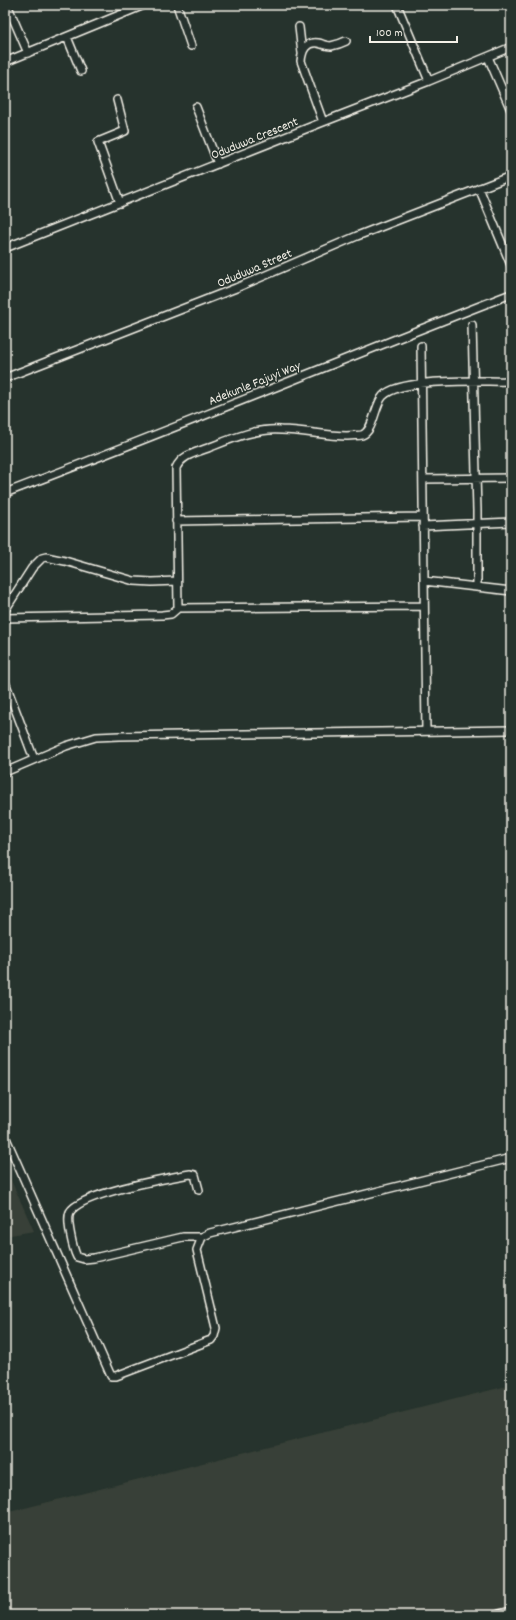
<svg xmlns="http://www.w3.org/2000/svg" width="516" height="1620" font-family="Dekko,sans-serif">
<rect width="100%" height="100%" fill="#26332d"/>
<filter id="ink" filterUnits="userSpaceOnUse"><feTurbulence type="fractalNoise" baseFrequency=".025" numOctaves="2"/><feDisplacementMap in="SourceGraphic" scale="8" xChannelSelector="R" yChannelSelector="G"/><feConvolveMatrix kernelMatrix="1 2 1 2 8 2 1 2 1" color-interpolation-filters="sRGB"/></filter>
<g filter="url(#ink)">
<path fill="#384137" d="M5,1167L34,1231L5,1236Z
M511,1385V1610L488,1615H5V1513Z"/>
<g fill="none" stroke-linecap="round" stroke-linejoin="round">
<g stroke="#f4f1e8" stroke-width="10">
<path id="minor" d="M177,5L191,46
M397,5L429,81
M9,9L28,53
M299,27L302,53
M67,37L81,71
M488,57L511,110
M5,62L144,5
M117,100L125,131L98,142L120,203
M196,107L218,164
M323,122L301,61C302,51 306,41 318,43C323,44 326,46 331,46C336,45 342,43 346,41
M479,188L511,265
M5,248L323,122L429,81L511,47
M472,325L477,511V587
M421,346L426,731
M5,378L236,288L357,236L511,176
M423,479L511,478
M5,493C175,429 342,359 511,294
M176,521L423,517
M423,526L511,522
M424,581L511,591
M178,608L176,468C182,455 195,453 208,448C231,439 256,428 281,430C303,430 325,436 347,436C352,435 358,436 362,435C374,431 374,406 383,396C402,377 483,382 511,381
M5,610L32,568L42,558L46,557L65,561L134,581L152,582L177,581
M5,618L162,615L171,614L178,608L424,606
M5,682L34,759
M5,772L66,746L96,737L119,736L511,730
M5,1136L111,1376H116L211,1340L214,1336L216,1328L197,1250L202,1237L210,1233L511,1158
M199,1190L195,1175L190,1174C168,1178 81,1193 70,1212C66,1220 73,1249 77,1257L84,1259L94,1258L183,1237H202"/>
</g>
<g stroke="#f4f1e8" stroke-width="12">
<path id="major" d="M499,1615L511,1612"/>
</g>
<use href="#minor" stroke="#26332d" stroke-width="7"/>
<use href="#major" stroke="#26332d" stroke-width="9"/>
</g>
</g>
<g text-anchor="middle" stroke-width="3" stroke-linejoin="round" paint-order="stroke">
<g font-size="13" fill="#f4f1e8" stroke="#26332d">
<text transform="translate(254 137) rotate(-22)" y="5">Oduduwa Crescent</text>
<text transform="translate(254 267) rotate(-23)" y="5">Oduduwa Street</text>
<text transform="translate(254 382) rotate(-22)" y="5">Adekunle Fajuyi Way</text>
</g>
</g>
<rect width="516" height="1620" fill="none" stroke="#26332d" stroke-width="20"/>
<rect x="10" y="10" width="496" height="1600" fill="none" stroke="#f4f1e8" stroke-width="1.5" filter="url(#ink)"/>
<path d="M370 36v6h87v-6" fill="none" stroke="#f4f1e8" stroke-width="2"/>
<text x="376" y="36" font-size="12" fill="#f4f1e8" stroke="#26332d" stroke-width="3" paint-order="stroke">100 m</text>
</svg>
